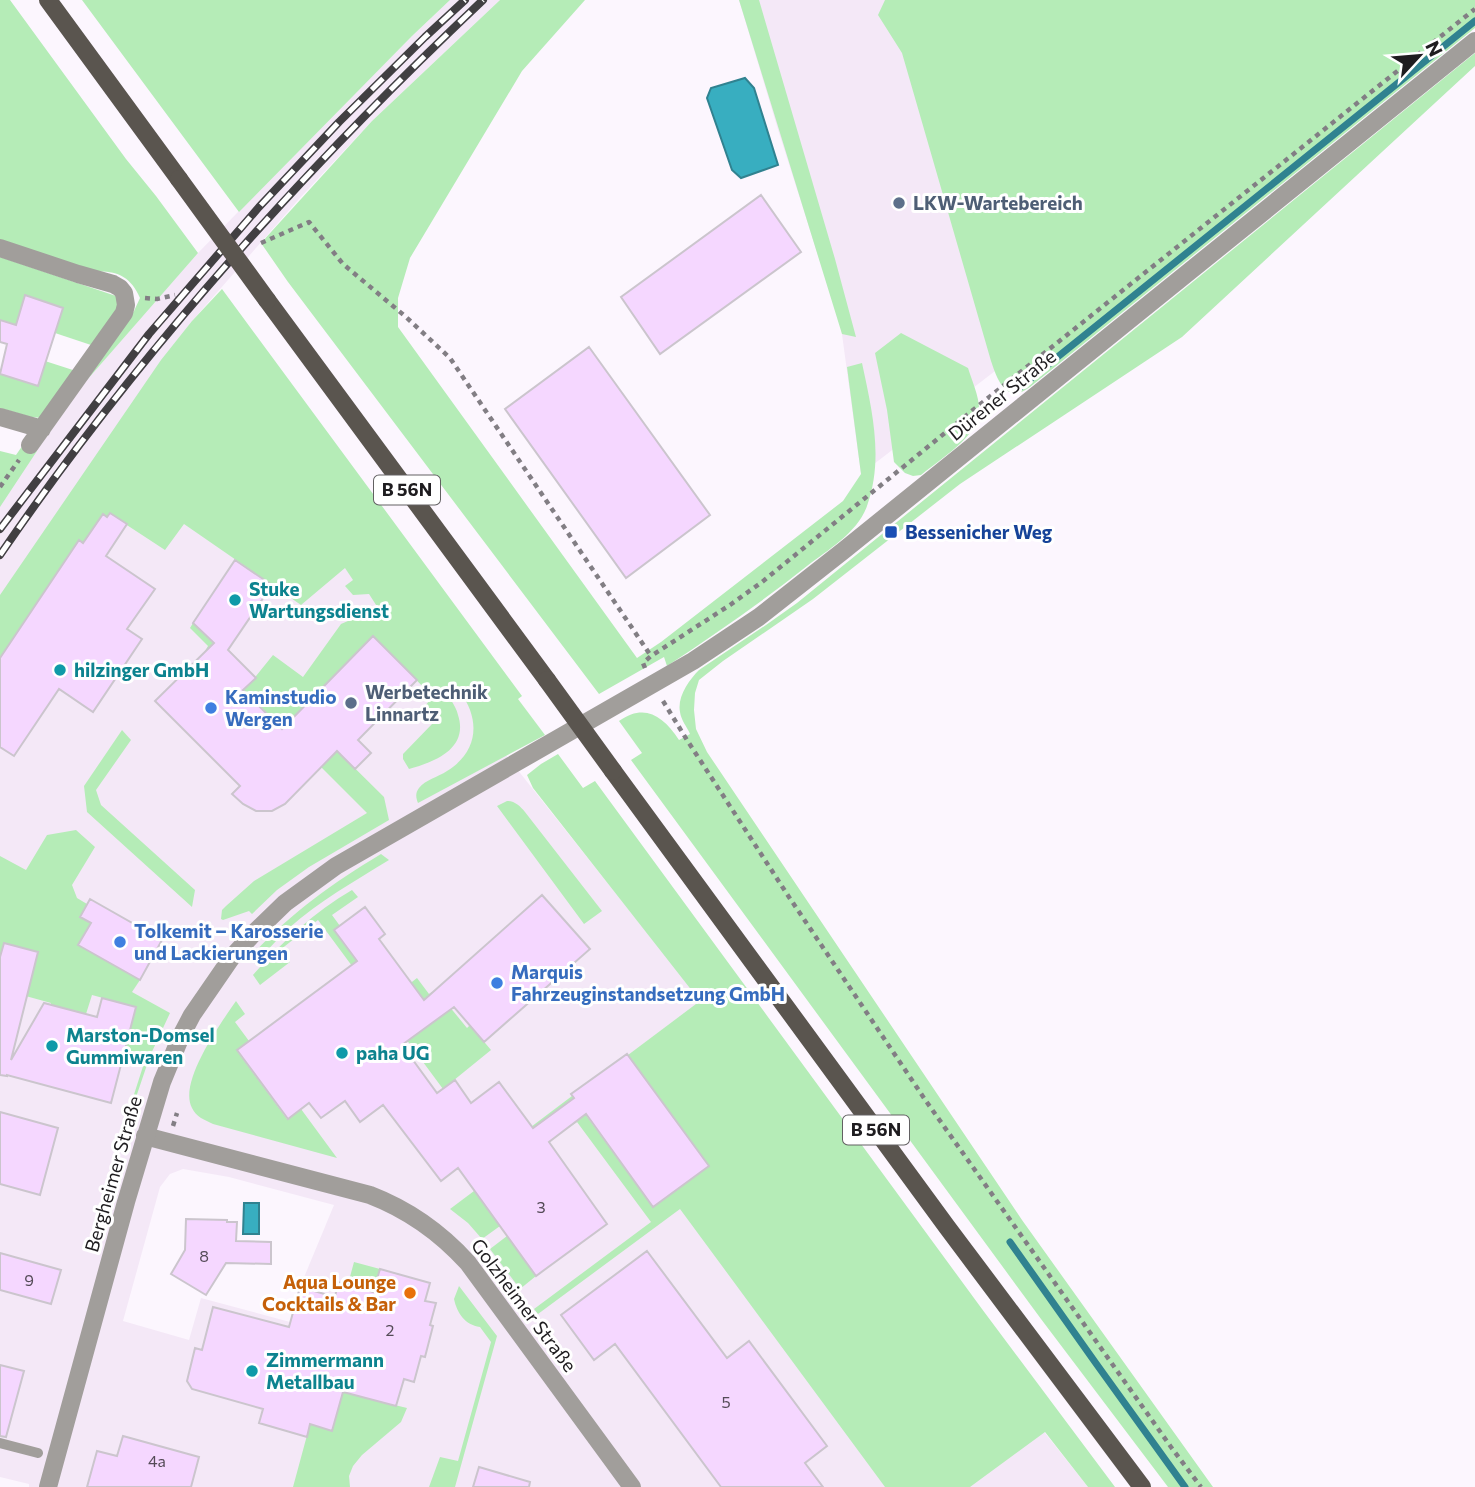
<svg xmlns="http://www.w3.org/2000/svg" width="1475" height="1487" font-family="Commissioner,sans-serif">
<rect width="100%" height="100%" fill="#fcf6fe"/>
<path fill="#f4e8f7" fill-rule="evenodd" d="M450,0H500L372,121L299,199L192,321L501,749L1088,1487H29V1484L0,1477V503L87,380L157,299L198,253L278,171L412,36ZM183,1169L229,1177L334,1205L300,1287L290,1322L201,1298L189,1340L123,1321L160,1187L170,1174Z
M739,0H910L1012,358L861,474L841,327L779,133Z"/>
<path fill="#b5ecb7" d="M0,0H10L126,159L156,196L198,253L87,380L134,311L140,298C130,275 115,270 91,272L0,242Z
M82,0H450L412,36L239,212Z
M500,0H585L522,71L410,258L398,298V327L637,658L661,642L843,501L861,474L847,367L862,363C872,410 884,459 867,506C858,532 828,550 807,566C762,602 715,634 667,666L664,657L599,694L288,282L261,243L372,121Z
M739,0H759L835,259L856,337L842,334Z
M885,0H1475V28L1030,387C1006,405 997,379 991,361L902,53L878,15Z
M1475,53V66L1182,337L960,484L813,599L723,661L699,680L695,693L694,710L696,729L707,752L1022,1220L1213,1487H1168L1041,1319L631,760L642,753L619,721C645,703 663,716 679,740L690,734C687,727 681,720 680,712C677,697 689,680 699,670L766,625L797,603Z
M0,257L116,296L121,308L94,346L55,333L63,308L26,295L16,325L0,320Z
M222,289L522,696L518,699L545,735L418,803C416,798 415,793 419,788C425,780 438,777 447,771C478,752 481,720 460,692L451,700C454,705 457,710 458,715C469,749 434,762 409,769L403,759V754L433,723L421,710L433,697L373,636L298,712L384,797L389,820L309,867L277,890L252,914L249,911L223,920L221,919L222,910L226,906L254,881L367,813L205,651L208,646L190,628L193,623L252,681L273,655L303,677L341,624L378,608L369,594L353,595L345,586L353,580L345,568L301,605L184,524L165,550L110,514L107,517L103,514L83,543L80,541L0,658V595L161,360L192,321Z
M901,333L968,368C972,381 980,398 979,411C978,437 940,459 921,475L913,476L905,473L894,462L887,410L875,353Z
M45,361L76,371L42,418L31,417L0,408V374L37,386Z
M25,442L37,451L0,507V451L16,455Z
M122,730L131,740L96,790L101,805L195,890L192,907L87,812L84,786Z
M558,754L583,788L595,781L982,1309L1115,1487H1088L1045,1432L970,1487H885L680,1209L538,1314L534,1309L651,1222L577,1122L568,1128L566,1124L507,1145L572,1096L653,1207L709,1166L628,1055L700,1001L533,788L527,775L541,764Z
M507,801C515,801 520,806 525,812L602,911L584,924L497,806Z
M76,830L95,847L72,885L77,898L87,904L81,917L91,923L78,945L140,980L132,992L170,1013L150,1056L132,1109L130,1107L146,1057L113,1049L136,1007L92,995L86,1014L44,1030L51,1003L4,990L38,952L4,943L0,957V856L26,870L47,835Z
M381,854L389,860C355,881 319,901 289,928C277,939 266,952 255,964L253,954C292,912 333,883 381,854Z
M352,890L358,897L332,915L340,926L408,985L417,978L429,994L432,992L447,1008L449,1006L467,1028L470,1025L491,1050L443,1089L318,920L280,950L290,962L260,985L253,975C282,942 314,912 352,890Z
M236,1001L245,1014L235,1022L249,1041L237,1051L287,1119L301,1109L337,1158L213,1124C205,1120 196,1117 192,1108C178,1082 221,1023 236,1001Z
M474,1191L500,1226L482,1239L468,1223L450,1209Z
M507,1236L536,1276L520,1289L490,1249Z
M354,1262L380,1269L346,1393L407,1408L401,1422L362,1455L353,1466L349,1476L350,1487H293Z
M459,1286L497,1336L455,1487H429L440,1457L458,1461L491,1342L480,1327C465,1325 457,1313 454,1299Z"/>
<path fill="#38aec0" stroke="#308290" stroke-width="2" d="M745,78L754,88L778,165L741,178L732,170L707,98L711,88Z
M244,1203H259V1234H243Z"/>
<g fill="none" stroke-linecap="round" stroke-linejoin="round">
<path stroke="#308290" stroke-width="7" d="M1019,388L1475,21
M1010,1242L1095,1362L1185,1487"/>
</g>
<path fill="#f5d7ff" stroke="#cbc5cd" stroke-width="2" d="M761,195L801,252L660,354L621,297Z
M25,295L63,308L38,386L0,374L7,344L0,342V320L16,325Z
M589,347L710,515L626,578L505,409Z
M110,513L127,524L106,556L155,589L127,629L142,639L93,712L59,689L14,756L0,747V658L79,540L83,543L103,514L107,517Z
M235,560L272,585L228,650L256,678L243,690L282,729L373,636L417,680L358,740L371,753L355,769L337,751L285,804L272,811H256L243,804L232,794L240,786L155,701L214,643L193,623Z
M542,895L590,949L484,1042L454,1007L402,1045L437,1093L455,1080L471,1103L499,1082L533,1128L574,1098L571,1094L627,1054L709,1166L653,1207L586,1114L549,1142L607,1224L536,1276L458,1168L441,1181L383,1105L360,1122L345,1101L321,1118L309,1103L288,1119L237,1050L357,961L334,930L365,907L385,934L379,939L424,1000Z
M90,899L162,940L140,980L78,945L91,923L80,917Z
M4,943L38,952L11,1060L44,1003L97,1017L102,998L136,1007L111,1103L7,1075V1076L0,1075V957Z
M0,1112L58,1128L40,1195L0,1184Z
M186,1219L227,1220V1222H237L236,1241L271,1242V1264L226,1263L206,1295L171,1274L185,1250Z
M647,1251L727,1358L749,1341L827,1446L805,1463L823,1487H721L615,1344L594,1360L561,1315Z
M0,1253L61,1270L51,1304L0,1290Z
M380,1269L430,1283L425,1301L436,1303L430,1325L433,1326L425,1357L421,1356L414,1382L404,1379L396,1406L343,1392L332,1431L310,1424L307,1437L259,1423L263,1409L192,1389L187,1381L195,1348L202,1350L213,1307L289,1327L300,1287L335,1297L338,1282L373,1292Z
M0,1365L24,1371L6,1437L0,1436Z
M123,1436L199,1457L191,1487H87L97,1451L117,1456Z
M479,1467L530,1482L529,1487H473Z"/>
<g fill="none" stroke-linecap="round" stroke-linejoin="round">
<path stroke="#827e84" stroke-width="4.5" stroke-dasharray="5 5" stroke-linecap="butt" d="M261,243L309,222L343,264L406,317L450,358L651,656
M145,298L157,299L175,295
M0,487L19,460
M645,668L643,663L651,656L730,605L762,582L978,406L1475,9
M663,701L687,740L787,894L926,1101L1171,1447L1201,1487
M173,1126L177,1113"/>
<path stroke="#a19e9b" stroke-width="10" d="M0,1443L38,1453"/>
<path stroke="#a19e9b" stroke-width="18" d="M0,248L78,274L113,284L120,288L124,293L126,305L124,313L30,445
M0,417L42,429
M145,1136L370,1195C409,1210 440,1232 468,1263L632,1487"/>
<path stroke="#a19e9b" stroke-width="18" d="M48,1487L126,1202L162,1082L181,1036L192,1015L232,957L253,934L285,903L336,866L693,661L759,617L843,551L1475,41"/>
<path stroke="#5a554f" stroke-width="18" d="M48,0L179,179
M267,300L547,680
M613,771L947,1227L1142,1487"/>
<g stroke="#413f42" stroke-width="8">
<path id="rail" d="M0,529L149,334L259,207L339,122L425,37L465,0
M0,555C139,352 304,169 483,0"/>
</g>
<use href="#rail" stroke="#fff" stroke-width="5" stroke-dasharray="16" stroke-linecap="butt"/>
<path stroke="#5a554f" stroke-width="18" d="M179,179L267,300
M547,680L613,771"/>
</g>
<g fill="#5c6f8a" stroke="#fff" stroke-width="2.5">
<circle cx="899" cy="203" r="7"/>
<circle cx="351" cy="703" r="7"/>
</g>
<rect fill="#1a4fb4" stroke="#fff" stroke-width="2.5" x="884" y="525" width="14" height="14" rx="3.5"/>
<g fill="#0f9aa8" stroke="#fff" stroke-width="2.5">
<circle cx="235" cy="600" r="7"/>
<circle cx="60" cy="670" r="7"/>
<circle cx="52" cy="1046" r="7"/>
<circle cx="342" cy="1053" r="7"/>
<circle cx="252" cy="1371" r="7"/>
</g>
<g fill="#3f7fe0" stroke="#fff" stroke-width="2.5">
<circle cx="211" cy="708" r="7"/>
<circle cx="120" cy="942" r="7"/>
<circle cx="497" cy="983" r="7"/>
</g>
<circle fill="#e8710a" stroke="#fff" stroke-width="2.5" cx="410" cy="1293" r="7"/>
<g text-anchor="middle" stroke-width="6" stroke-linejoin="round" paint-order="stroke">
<g font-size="16" fill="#544b57">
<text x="541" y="1213">3</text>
<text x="204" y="1262">8</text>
<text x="29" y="1286">9</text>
<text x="390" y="1336">2</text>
<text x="726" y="1408">5</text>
<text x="157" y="1467">4a</text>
</g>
<g fill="#fff" stroke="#626062" stroke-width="2">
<rect x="374" y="475.5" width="66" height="29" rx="5"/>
<rect x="843" y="1115.5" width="66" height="29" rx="5"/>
</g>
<g font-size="18" font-weight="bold" fill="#1e1c1f">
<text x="407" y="496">B 56N</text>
<text x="876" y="1136">B 56N</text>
</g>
<g font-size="19" font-weight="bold" fill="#4e5e75" stroke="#fff" text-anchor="start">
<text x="913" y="210">LKW-Wartebereich</text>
<text x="365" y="699">Werbetechnik<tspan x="365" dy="22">Linnartz</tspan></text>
</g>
<g font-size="19" fill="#1e1c1f" stroke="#fff">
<text transform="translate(1002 395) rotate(-39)" y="7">Dürener Straße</text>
<text transform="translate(113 1174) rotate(-74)" y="7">Bergheimer Straße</text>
<text transform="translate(524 1305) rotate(53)" y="7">Golzheimer Straße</text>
</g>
<g font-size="19" font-weight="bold" fill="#164399" stroke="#fff" text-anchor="start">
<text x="905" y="539">Bessenicher Weg</text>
</g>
<g font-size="19" font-weight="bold" fill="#0d838f" stroke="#fff" text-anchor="start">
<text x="249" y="596">Stuke<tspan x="249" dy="22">Wartungsdienst</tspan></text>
<text x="74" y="677">hilzinger GmbH</text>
<text x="66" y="1042">Marston-Domsel<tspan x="66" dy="22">Gummiwaren</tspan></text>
<text x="356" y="1060">paha UG</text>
<text x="266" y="1367">Zimmermann<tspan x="266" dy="22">Metallbau</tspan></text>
</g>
<g font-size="19" font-weight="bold" fill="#366cbe" stroke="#fff" text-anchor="start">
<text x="225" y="704">Kaminstudio<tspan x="225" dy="22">Wergen</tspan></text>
<text x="134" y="938">Tolkemit – Karosserie<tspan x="134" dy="22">und Lackierungen</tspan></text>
<text x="511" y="979">Marquis<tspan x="511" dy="22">Fahrzeuginstandsetzung GmbH</tspan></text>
</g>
<g font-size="19" font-weight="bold" fill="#c56008" stroke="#fff" text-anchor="end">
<text x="396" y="1289">Aqua Lounge<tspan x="396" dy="22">Cocktails &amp; Bar</tspan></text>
</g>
</g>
<g transform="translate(1419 56) rotate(64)" stroke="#ffffff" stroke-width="5" paint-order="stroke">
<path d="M0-5L12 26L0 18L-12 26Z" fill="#1e1c1f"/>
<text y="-10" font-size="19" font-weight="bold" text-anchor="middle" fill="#1e1c1f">N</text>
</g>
</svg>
